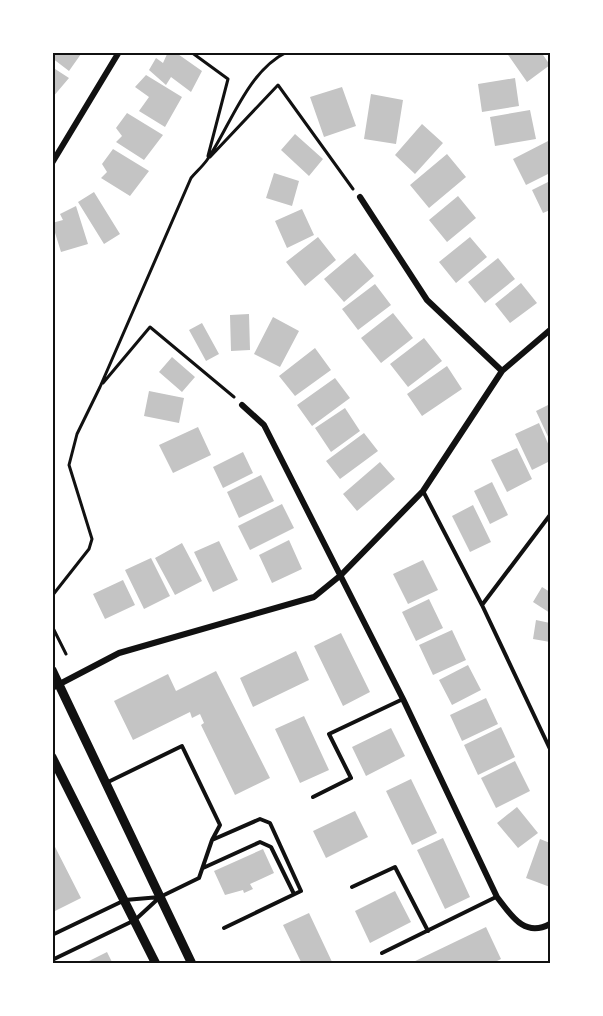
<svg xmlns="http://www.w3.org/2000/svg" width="603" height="1016" font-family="'DejaVu Sans',sans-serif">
<rect width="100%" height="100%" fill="#fff"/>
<path fill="#c4c4c4" d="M52,52H77L81,54L69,71L52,58Z
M168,52H175L202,71L191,92L171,77L166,85L149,70L156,58L163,63Z
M506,52H541L550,65L527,82Z
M52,67L69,78L52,98Z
M146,75L182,97L165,127L139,111L149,97L135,87Z
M515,78L519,106L482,112L478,84Z
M342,87L356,126L324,137L310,97Z
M371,94L403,100L396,144L364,139Z
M530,110L536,139L495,146L490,117Z
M127,113L163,135L144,160L116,142L122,136L116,128Z
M422,124L443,143L415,174L395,155Z
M295,134L323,159L309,176L281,150Z
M550,140V173L526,185L513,159Z
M113,149L149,171L130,196L101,178L107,172L102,164Z
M447,154L466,177L429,208L410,185Z
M274,173L299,181L292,206L266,198Z
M550,181V210L543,213L532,190Z
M94,192L120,234L104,244L78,202Z
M458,196L476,218L447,242L429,220Z
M76,206L88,244L61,252L52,223L63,220L60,214Z
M302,209L314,235L287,248L275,221Z
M318,237L336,260L305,286L286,262Z
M470,237L487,257L456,283L439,262Z
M355,253L374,276L344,302L324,279Z
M498,258L515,279L485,303L468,282Z
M521,283L537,303L510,323L495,304Z
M375,284L391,305L358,330L342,309Z
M393,313L413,338L381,363L361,338Z
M249,314L250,350L231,351L230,315Z
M273,317L299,331L280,367L254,354Z
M202,323L219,354L206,361L189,330Z
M424,338L442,361L408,387L390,364Z
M315,348L331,370L295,396L279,376Z
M172,357L195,377L182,392L159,372Z
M447,366L462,389L422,416L407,394Z
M335,378L350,398L312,426L297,405Z
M149,391L184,398L179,423L144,416Z
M550,404V441L536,411Z
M345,408L360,431L331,452L315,428Z
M539,423L550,448V461L532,470L515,434Z
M198,427L211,455L173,473L159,445Z
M364,433L378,451L340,479L326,461Z
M517,448L532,479L507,492L491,460Z
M243,452L253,473L223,488L213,467Z
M380,462L395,479L357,511L343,494Z
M261,475L274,501L239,518L227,492Z
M492,482L508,515L490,524L474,491Z
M282,504L294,528L250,550L238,526Z
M473,505L491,542L470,552L452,516Z
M289,540L302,569L272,583L259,555Z
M219,541L238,580L213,592L194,552Z
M182,543L202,581L175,595L155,558Z
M151,558L170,596L144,609L125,570Z
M423,560L438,590L408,604L393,574Z
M123,580L135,605L105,619L93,594Z
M542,587L550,592V613L533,602Z
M429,599L443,628L416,641L402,612Z
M536,620L550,623V642L533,639Z
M452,630L466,660L433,675L419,645Z
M341,633L370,692L343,706L314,646Z
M296,651L309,680L253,707L240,678Z
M468,665L481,690L452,705L439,680Z
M216,671L270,778L235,795L201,725L204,723L200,714L192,718L190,712L133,740L114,701L168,674L176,691Z
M486,698L498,724L462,741L450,715Z
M304,716L329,770L300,783L275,729Z
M501,727L515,757L478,775L464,745Z
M391,728L405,756L366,776L352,747Z
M515,761L530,791L496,808L481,778Z
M411,779L437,833L412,845L386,791Z
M517,807L538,833L518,848L497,823Z
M355,811L368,837L326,858L313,831Z
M443,838L470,897L445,909L417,850Z
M540,839L550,843V887L526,878Z
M52,841L81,898L55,911L52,905Z
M263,849L274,873L250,884L253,889L244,893L243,890L225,895L214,871Z
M395,891L411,922L370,943L355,911Z
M309,913L333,964H302L283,925Z
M486,927L501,959L491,964H409Z
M107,952L113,964H83Z"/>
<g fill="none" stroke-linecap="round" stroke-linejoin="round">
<path stroke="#111" stroke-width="3" d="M191,52L228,79L208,156
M210,157L278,85L353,189
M103,383L150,327L234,397
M52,596L89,549L92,539L69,465L77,434L100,387L191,178C196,172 202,167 207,160C230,127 247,71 287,52
M52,626L66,654"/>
<path stroke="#111" stroke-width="4" d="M423,491L482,605L550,749
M482,605L550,515
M313,797L351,778L329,734L403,699
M212,840L260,819L270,823L301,891L224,928
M203,868L260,842L271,847L294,894
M352,887L395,867L428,931
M52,935L125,900L160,897
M382,953L496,897
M52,960L135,920L160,897L199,878L212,840L220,825L182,746L106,783"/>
<path stroke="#111" stroke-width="6" d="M52,163L119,52
M360,197L427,300L502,371
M242,405L264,425L403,699L497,897C511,915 524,938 550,924
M52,688L119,653L314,597L341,575L423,491L502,371L550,330"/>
<path stroke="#111" stroke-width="9" d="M52,670L192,964
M52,757L156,964"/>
</g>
<rect width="603" height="1016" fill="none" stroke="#ffffff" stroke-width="108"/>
<rect x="54" y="54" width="495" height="908" fill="none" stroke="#111" stroke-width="2"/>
</svg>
